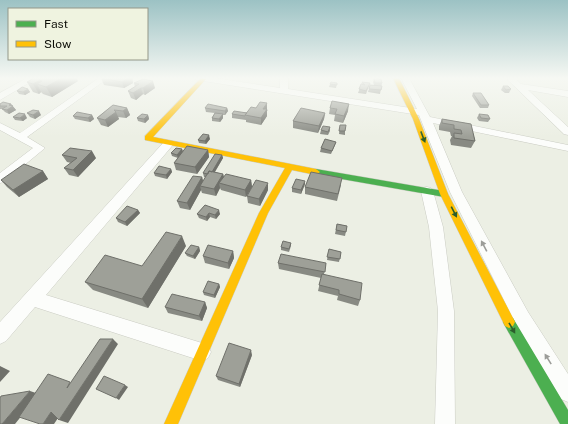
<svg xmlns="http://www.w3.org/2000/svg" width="568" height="424" font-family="'Public Sans',sans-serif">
<rect width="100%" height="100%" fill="#ecefe4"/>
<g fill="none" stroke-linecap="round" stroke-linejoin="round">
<g stroke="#caccc3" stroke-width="1">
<path id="street" d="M27,78H37L0,100V93Z
M99,78H108L27,137L45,148L4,182L0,183V173L33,148L0,130V123L20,133Z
M193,78H214L280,88V78H288V89L417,109L401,78H409L430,117L568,145V151L433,123L462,192L528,312L568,374V402L561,399L516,324L450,192L419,115L197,80Z
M506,78H515L521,84L568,91V97L528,90L568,127V135L564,134Z
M168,141L172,142L173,144L172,146L46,295L202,343L208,346L211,352L208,358L202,361L35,307L6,341L0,344V322L164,142Z
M427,187L431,188L433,191L443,227L454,311L455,424H435L438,311L429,227L421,191L423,188Z"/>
</g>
<g stroke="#caccc3" stroke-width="1">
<path id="fast" d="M316,169L444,191L448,194L444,197L313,174L312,172L313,170Z
M509,316L513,318L568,410V424H560L505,326L503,322L505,318Z"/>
</g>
<g stroke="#caccc3" stroke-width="1">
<path id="slow" d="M201,78L206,79L153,137L316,169L320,172L316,175L292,170L268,213L178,424H164L259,213L285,168L145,140V136Z
M393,78H399L419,119L448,194L513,318L515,322L513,326L509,328L505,326L440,194L413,119Z"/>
</g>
<use href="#street" fill="#fcfdfb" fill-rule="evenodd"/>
<use href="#fast" fill="#4caf50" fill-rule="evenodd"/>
<use href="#slow" fill="#ffc107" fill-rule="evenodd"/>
</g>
<path fill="#888a83" d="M34,78L78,81L52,97L43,94L41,92L39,94L33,92L27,82Z
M101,78H132L133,83L124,88L104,85Z
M374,78H380L382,83L380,94L368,92L370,85H374L373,82Z
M362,82L370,83L369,86L366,94L358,93Z
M134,83L155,88L145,95L143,94L136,100L131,98L128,91L135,87Z
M337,83L336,88L329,87L330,84Z
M503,86L511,89L509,93H505L501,90Z
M28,89L30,92L25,95L19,94L17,91Z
M473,93L489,105L488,108H480L472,96Z
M0,104H11L16,110L9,114L5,112L2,109H0Z
M113,105L127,108L130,115L126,118L118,117L119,119L108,127L101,125L97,118Z
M205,108H227L228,111L225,115H223V118L220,122L212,121V118L215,113L206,112Z
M330,108L348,111L343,123L334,121L335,115L329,114Z
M268,110L267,111V116L261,125L246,122V120L232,118V114Z
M27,113L41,115L35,119L30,117Z
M325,113L324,119L318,133L293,128V121Z
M479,114L490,119L488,122L479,121L477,118Z
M92,115L94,119L90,122L75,119L73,116Z
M148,115L149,119L145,123L138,121L137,118Z
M13,117L27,118L23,121L15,120Z
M442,119L471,124L475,141L471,148L451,145L450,140L452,136H451L450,132L439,130V126Z
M340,125L345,131V135L339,134Z
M330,127V131L328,135L320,134L321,130Z
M210,139L206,144L199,143L198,140Z
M336,142L335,145L331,154L320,152L321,148Z
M182,149L183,151L208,150L209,157L197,174L176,170L174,163L178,158L172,156L171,153Z
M62,155L96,158L78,177L69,175L64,168L71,163L67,162Z
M222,155L223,158L215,172L223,174L224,177L251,180L252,187L246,197L221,190L220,188L216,196L202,193L201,190L190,210L180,208L177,201L202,177L203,181L206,177H204L203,173Z
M171,169L172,172L167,179L155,176L154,173Z
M43,171L48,179L19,197L7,187L1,180Z
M305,184L301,194L292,192V188Z
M341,185L337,201L305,194V187Z
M268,190L260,206L248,203L247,196Z
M205,205L220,214L216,219L210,217L207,221L199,218L197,214Z
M138,210L140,213L127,226L118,222L116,218Z
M337,224L347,226L345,236L335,234Z
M291,243V246L289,252L281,250V247Z
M186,246L148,308L93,290L85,282L142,266Z
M199,247L200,251L195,259L187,256L185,253Z
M329,249L341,252L339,262L327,260Z
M233,251L234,258L229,269L205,263L203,256Z
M278,263H326L324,274L360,300L358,306L337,300L338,296L318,291L321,278L279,269Z
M219,284L220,287L215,298L204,295L203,292Z
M205,302L207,308L202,321L168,313L165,307Z
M252,355L240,387L218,380L216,376Z"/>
<path fill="#6f706a" d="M62,78H76L78,81L52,97L46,87Z
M128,78H132L133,83L124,88L122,82Z
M40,80L43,86L37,84L41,92L39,94L33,84Z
M153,81L155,88L145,95L143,88Z
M141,88L143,94L136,100L133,93Z
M28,89L30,92L25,95L23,92Z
M267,103V116L261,125V118L263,109Z
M11,104L16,110L9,114L7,110L9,105Z
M349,104L348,111L343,123L344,116Z
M127,108L130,115L126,118L123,111Z
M227,108L228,111L225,115V111Z
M39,111L41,115L35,119L33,115Z
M116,112L119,119L108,127L105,120Z
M325,113L324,119L318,133L319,126Z
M25,114L27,118L23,121L20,118Z
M223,114V118L220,122L219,119Z
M92,115L94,119L90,122L88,118Z
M148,115L149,119L145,123L144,119Z
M209,135L210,139L206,144L205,141Z
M182,149L183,153L178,158L177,155Z
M208,150L209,157L197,174L195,167Z
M92,151L96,158L78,177L73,170Z
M222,155L223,158L211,178V174Z
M171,169L172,172L167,179L166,175Z
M43,171L48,179L19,197L13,190Z
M223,174L225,181L219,183L220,188L216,196L214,189Z
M202,177L204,185L200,186L201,190L190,210L187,203Z
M251,180L252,187L246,197L245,190Z
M305,181V184L301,194V190Z
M268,183V190L260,206L259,199Z
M138,210L140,213L127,226L125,222Z
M219,210L220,214L216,219L215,215Z
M209,213L210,217L207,221L206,217Z
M182,236L186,246L148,308L142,299Z
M199,247L200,251L195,259L193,256Z
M233,251L234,258L229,269L228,263Z
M219,284L220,287L215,298L214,295Z
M205,302L207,308L202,321L199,316Z
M113,339L118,344L68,423L59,420Z
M251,350L252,355L240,387L239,384Z
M0,366L10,371L0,382Z
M125,385L128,387L119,400L116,398Z
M30,391L39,394L15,424H2Z
M51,412L60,415L54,424H43Z"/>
<path fill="#9ea098" stroke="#6f706a" d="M34,78H62L46,87L37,84L42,81L40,80L33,84L27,82Z
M101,78H128L122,82Z
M374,78L381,79L382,83H375Z
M143,79L153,81L143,88H141L133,93L128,91L139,84L134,83Z
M331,82L337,83V85L330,84Z
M362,82L370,83L366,91L359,89L361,84L365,85Z
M370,85L382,86L381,90L369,89Z
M503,86H508L511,89L506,90Z
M22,87L28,89L23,92L17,91Z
M473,93H481L489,105H481Z
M332,101L349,104L344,116L335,114L337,109L330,108Z
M3,102L11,104L9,105L13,106L7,110L2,109L7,106H0V104Z
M260,102L267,103L263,109H267L261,118L245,115L251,107L256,108Z
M208,104L227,108L225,111L205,108Z
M113,105L127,108L123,111L114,110L116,112L105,120L97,118Z
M301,108L325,113L319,126L293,121Z
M33,110L39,111L33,115L27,113Z
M234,111L247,113L245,115V116L232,114Z
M77,112L92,115L88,118L73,116Z
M19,113L25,114L20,118L13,117Z
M215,113L223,114L219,119L212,118Z
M142,114L148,115L144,119L137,118Z
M479,114L488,115L490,119L481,118Z
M442,119L471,124L475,141L454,138V133L462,134L461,130L454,129V125L442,123Z
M340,125H346L345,131H339Z
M323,126L330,127L328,132L321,130Z
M203,134L209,135L205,141L198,140Z
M325,139L336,142L332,151L321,148Z
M187,146L208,150L195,167L174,163Z
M70,148L92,151L73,170L64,168L77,158L62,155Z
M176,148L182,149L177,155L171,153Z
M215,154L222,155L212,172L209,171L208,174L203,173Z
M24,164L43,171L13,190L1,180Z
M159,166L171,169L166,175L154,173Z
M209,171L223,174L214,189L200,186Z
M311,172L342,178L338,194L305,187Z
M226,174L251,180L245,190L219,183Z
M193,176L202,177L187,203L177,201Z
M296,179L305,181L301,190L292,188Z
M256,180L268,183L259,199L247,196Z
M205,205L219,210L215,215L209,213L206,217L197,214Z
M127,206L138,210L125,222L116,218Z
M337,224L347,226L346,232L336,230Z
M166,232L182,236L142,299L85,282L105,255L142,266Z
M283,241L291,243L289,249L281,247Z
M191,245L199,247L193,256L185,253Z
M208,245L233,251L228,263L203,256Z
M329,249L341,252L340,259L327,257Z
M281,254L326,263L325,272L278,263Z
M322,274L362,283L360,300L339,294V290L319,285Z
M208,281L219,284L214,295L203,292Z
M172,294L205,302L199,316L165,307Z
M100,339H113L59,420L51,412L43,424H40L19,417L48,374L70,382L67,388Z
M229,343L251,350L239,384L216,376Z
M104,376L125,385L116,398L96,389Z
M30,391L2,424H0V398L1,396Z"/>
<defs><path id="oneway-solid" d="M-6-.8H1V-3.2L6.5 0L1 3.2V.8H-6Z"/></defs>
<g fill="#2c5e2c">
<use href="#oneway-solid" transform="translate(423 137) rotate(69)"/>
<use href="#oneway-solid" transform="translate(454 212) rotate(63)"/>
<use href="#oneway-solid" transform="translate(512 328) rotate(60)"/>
</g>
<g fill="#9c9d99">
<use href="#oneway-solid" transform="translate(484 246) rotate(-118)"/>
<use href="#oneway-solid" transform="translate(548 359) rotate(-122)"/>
</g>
<linearGradient id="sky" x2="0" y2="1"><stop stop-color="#9cc2c4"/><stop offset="0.57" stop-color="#f6f8f3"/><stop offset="1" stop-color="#f6f8f3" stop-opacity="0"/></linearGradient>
<rect width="568" height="137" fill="url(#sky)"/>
<rect x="8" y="8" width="140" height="52" fill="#eff3e0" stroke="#949789"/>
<rect x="16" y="21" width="20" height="6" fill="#4caf50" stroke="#949789"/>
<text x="44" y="28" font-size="12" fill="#0c0d07">Fast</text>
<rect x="16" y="41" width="20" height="6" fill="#ffc107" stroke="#949789"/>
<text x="44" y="48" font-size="12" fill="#0c0d07">Slow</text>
</svg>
